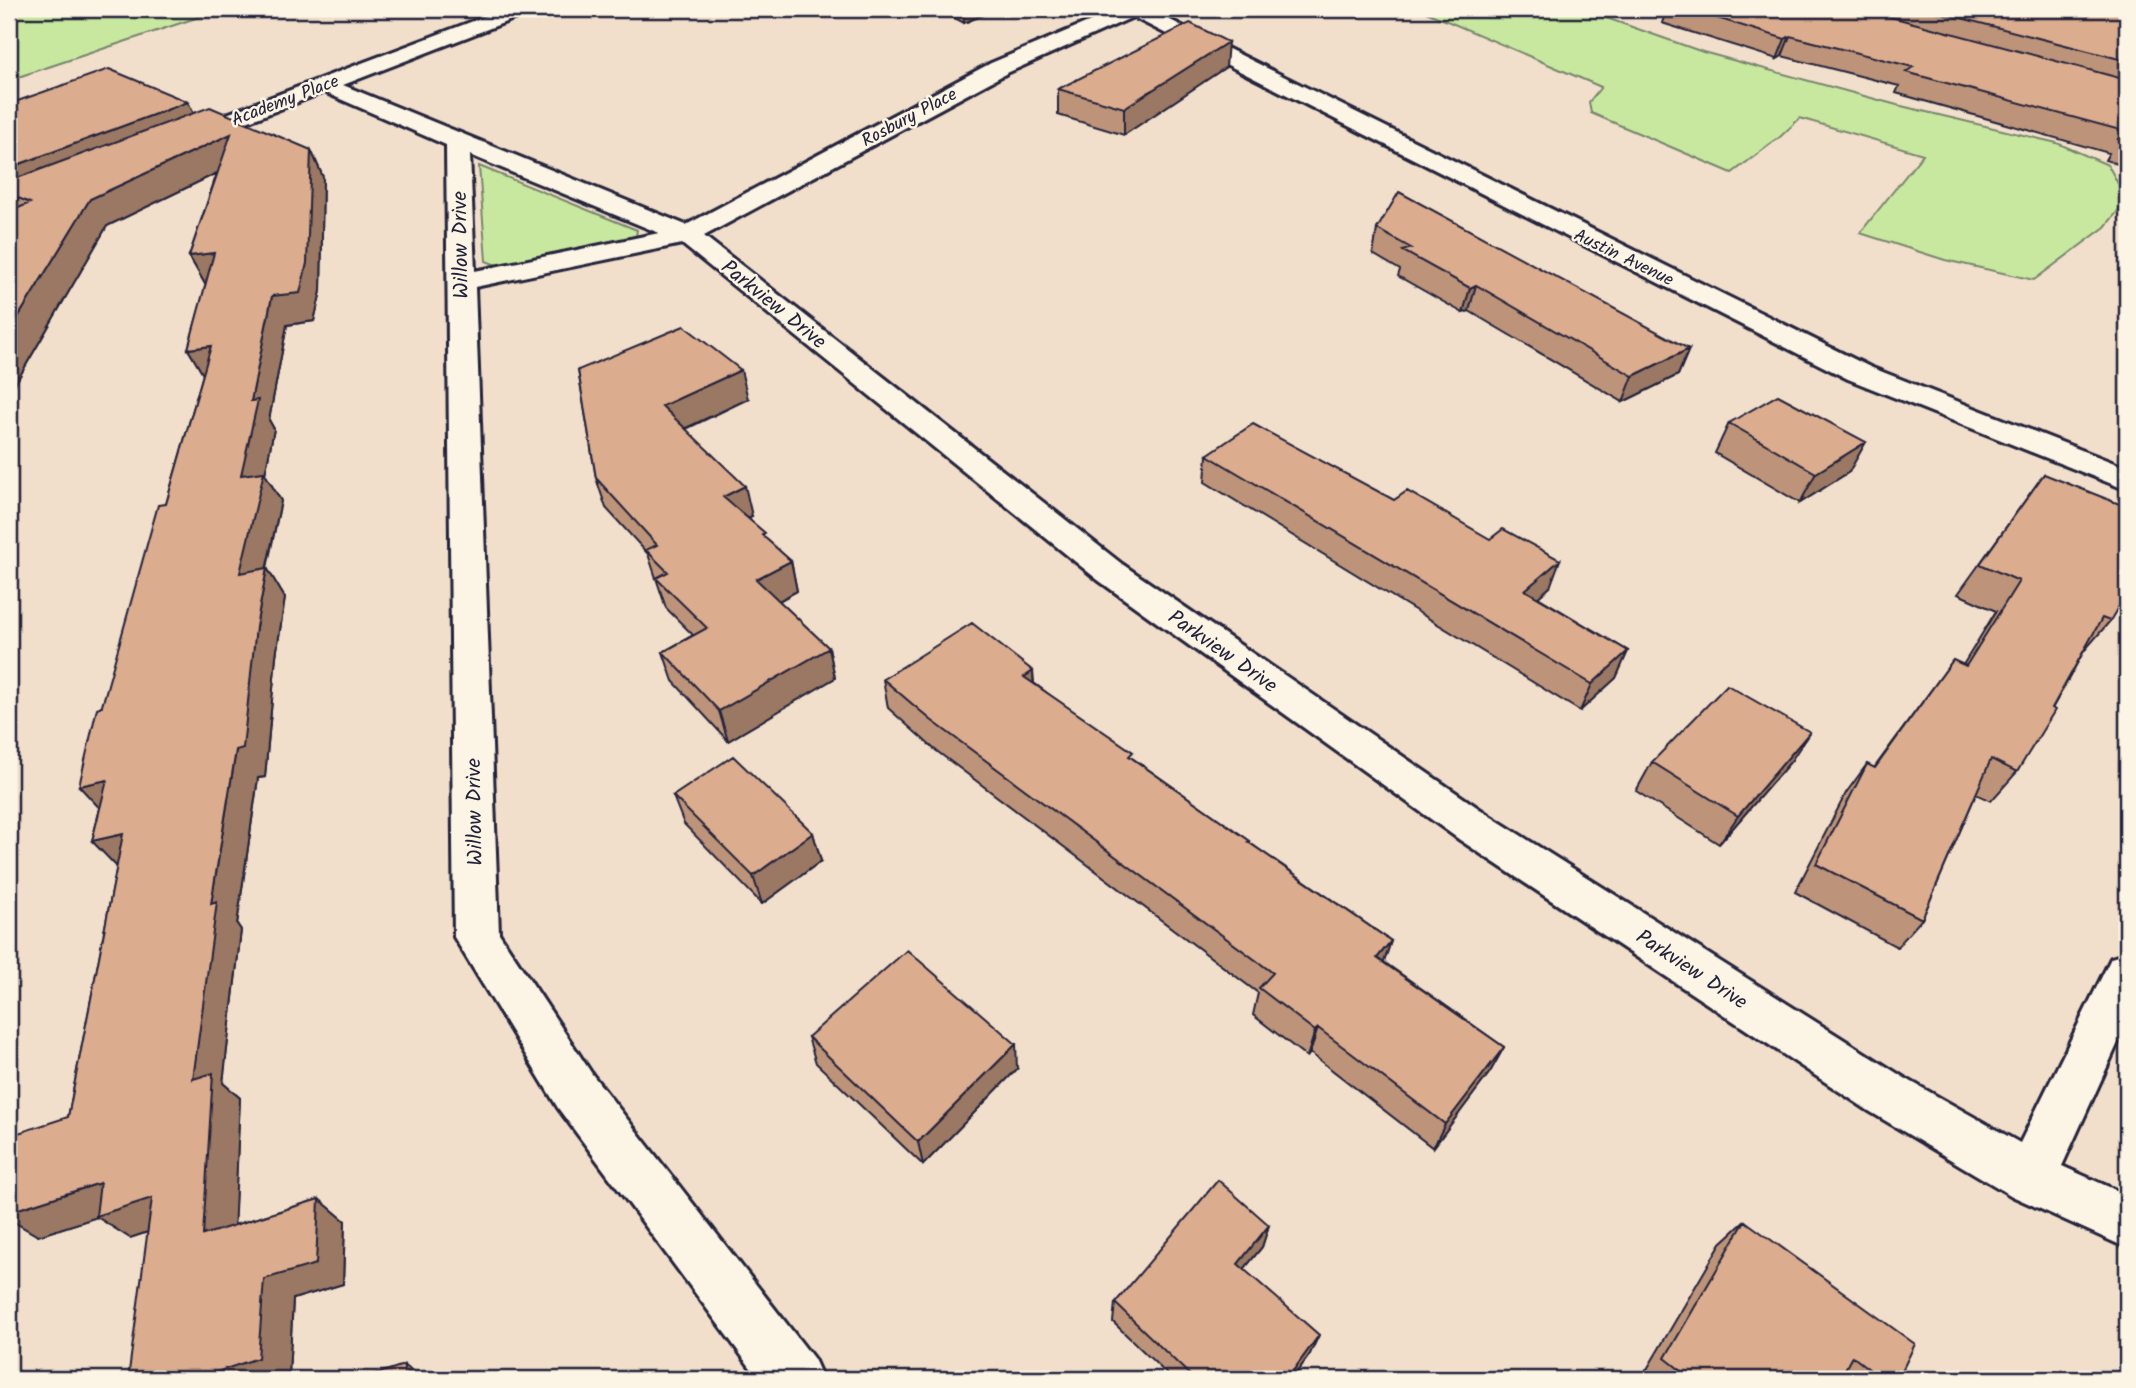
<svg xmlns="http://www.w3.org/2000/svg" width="2136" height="1388" font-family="Kalam,sans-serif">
<rect width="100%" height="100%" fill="#f2dfcb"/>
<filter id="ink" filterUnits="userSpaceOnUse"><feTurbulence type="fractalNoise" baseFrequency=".0143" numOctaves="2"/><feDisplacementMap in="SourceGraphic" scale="14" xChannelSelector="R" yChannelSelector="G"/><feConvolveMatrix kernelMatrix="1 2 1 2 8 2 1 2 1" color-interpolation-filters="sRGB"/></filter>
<g filter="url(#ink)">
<path fill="#c9e89f" stroke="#76856d" stroke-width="2" d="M9,9H223L9,80Z
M1419,9H1581L1703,52L1897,105L2057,143L2108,165L2127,200L2105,227L2034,280L1945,260L1860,233L1923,154L1800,118L1780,137L1732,173L1591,113L1589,102L1601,87Z
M479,166L637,230L636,236L621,242L499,266L486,261Z"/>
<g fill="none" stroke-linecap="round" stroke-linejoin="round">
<g stroke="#22223b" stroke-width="6">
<path id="street" d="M505,9H532L529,13L343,85L686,225L991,63L1119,9H1148L1870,367L2127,468V490L1848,379L1133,17L1007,73L704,236L1122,564L1490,816L1903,1077L2020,1143L2111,958L2127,953V1023L2062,1166L2127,1195V1248L2012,1196L1869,1111L1460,840L1098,580L682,244L475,287L499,933L592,1074L814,1359L823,1379H759L558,1108L454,937L446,145L324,92L195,142H179L175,137L179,132ZM470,155L659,233L475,271Z"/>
</g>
<use href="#street" fill="#fcf5e5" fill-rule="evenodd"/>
</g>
<path fill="#bd947a" stroke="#22223b" stroke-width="2" d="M937,9H1008L1000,12L995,10L964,23Z
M1651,9H2127V167L2105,160L2109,153L1896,93L1899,86L1782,56L1777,59L1662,23L1665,14Z
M1226,67L1124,135L1058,115V89Z
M188,102L193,114L311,150L323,177L321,291L314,321L287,325L269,420L274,429L265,474L281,501L267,568L285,598L276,656L265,777L258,778L237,924L241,930L223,1083L240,1098L234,1225L319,1199L345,1221L343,1284L293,1299L289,1375L148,1232L130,1238L97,1217L38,1236L9,1219V1169L68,1117L117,866L92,841L100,808L102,706L166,504L203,374L188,349L206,284H205L189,256L217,173L107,226L11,391L9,398V104Z
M1377,229L1689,349L1678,375L1623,402L1469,311L1463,313L1398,276L1400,270L1373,254Z
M578,370L748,399L686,429L752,516L748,518L766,539L791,561L797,591L779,601L829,648L835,678L728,741L673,681L663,652L693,635L666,608L648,554L606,508L596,478Z
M1729,423L1849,472L1800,503L1715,453Z
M1207,455L1550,587L1538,597L1628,651L1616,678L1580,711L1205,482Z
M2044,474L2110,621L2084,651L2017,772L1991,801L1976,794L1922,919L1897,947L1795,892L1846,793L1867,764L1874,768L1953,660L1963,665L1996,611L1958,594Z
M1033,671L1034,683L1132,758L1250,841V843L1391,941L1384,962L1504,1047L1490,1072L1433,1148L1310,1053L1307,1057L1253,1015L1258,993L934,749L888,708L883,679Z
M1791,761L1719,844L1636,791L1652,762Z
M673,796L813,833L821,861L762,904L684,824Z
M808,1037L1017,1069L923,1165L816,1063Z
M1745,1221L1898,1379H1647L1643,1376L1721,1243Z
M1269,1225L1262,1247L1244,1269L1310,1354L1292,1379H1172L1113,1322L1115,1303Z"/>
<path fill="#9a7863" stroke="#22223b" stroke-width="2" d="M963,9H994L995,10L964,23Z
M1790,36L1782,56L1777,59L1785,39Z
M1228,42L1226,67L1124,135V108Z
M188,102L198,122L9,193V168Z
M231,134L244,160L107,226L11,391L9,398V332L90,199Z
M311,150L323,177L321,291L314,321L287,325L269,420L274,429L265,474L281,501L259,602L240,573L241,475L251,401L272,296Z
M214,253L229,281L205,284L189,256Z
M1476,285L1469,311L1463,313L1470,288Z
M211,346L205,378L188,349Z
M1689,349L1678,375L1623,402L1633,376Z
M741,370L748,399L671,435L662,406Z
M1866,442L1849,472L1800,503L1816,473Z
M745,486L752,516L730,526L723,497Z
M1560,560L1550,587L1515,617L1525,590Z
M791,561L797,591L764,609L756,579Z
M267,568L285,598L276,656L265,777L258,778L237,924L241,930L223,1083L240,1098L233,1256L203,1235L193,1079L211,904L256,627Z
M829,648L835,678L728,741L719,711Z
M1628,651L1616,678L1580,711L1592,684Z
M1033,671L1034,701L1024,677Z
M1810,732L1791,761L1719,844L1738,816Z
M107,780L106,815L79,786Z
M813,833L821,861L762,904L753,876Z
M123,834L119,869L92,841Z
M1391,941L1382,968L1377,958Z
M1318,1028L1310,1053L1307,1057L1315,1031Z
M1016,1044L1017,1069L923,1165L918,1142Z
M1504,1047L1490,1072L1433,1148L1445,1124Z
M100,1183L152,1198L183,1220L130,1238L97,1217L38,1236L9,1219V1212Z
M319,1199L345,1221L343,1284L293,1299L289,1375L277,1379H196Z
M1269,1225L1262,1247L1232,1284L1238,1264Z
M1319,1335L1310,1354L1292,1379H1287Z
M404,1365L424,1379H404Z"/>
<path fill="#dcac8e" stroke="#22223b" stroke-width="2" d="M1688,9H1861L2127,80V141L2118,139L2124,131L1906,72L1913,67L1790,36L1785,39Z
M1926,9H2127V61Z
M1190,23L1228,42L1124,108L1058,89Z
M109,69L188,102L9,168V104Z
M210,107L311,150L307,263L300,293L272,296L251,401L258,400L241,475L264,472L240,573L267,568L256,627L243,748L236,750L211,904L217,902L193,1079L213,1073L203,1235L319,1199L316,1264L264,1279L258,1358L196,1379H128L152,1198L96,1216L100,1183L9,1212V1169L15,1134L68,1117L123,834L92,841L107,780L79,786L97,708L102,706L158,505L166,504L211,346L188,349L214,253L189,256L231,134L90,199L9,332V212L30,203L9,194V181Z
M1399,192L1689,349L1633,376L1476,285L1470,288L1403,251L1411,248L1377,229Z
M684,326L741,370L662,406L745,486L723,497L765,533L762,535L791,561L756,579L829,648L719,711L663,652L707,628L656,578L668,572L646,550L657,545L596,478L578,370Z
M1778,395L1866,442L1816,473L1729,423Z
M1253,424L1394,500L1407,491L1490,539L1503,529L1560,560L1525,590L1628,651L1592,684L1207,455Z
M2044,474L2127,507V592L2110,621L2102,618L2052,708L2055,710L2017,772L1991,759L1922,919L1816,864L1867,764L1875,768L1953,660L1966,666L2019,581L1980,564Z
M972,623L1033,671L1024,677L1133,752L1129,756L1250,841L1248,842L1391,941L1377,958L1504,1047L1445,1124L1318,1028L1315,1031L1259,988L1273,973L931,720L883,679Z
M1727,685L1810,732L1738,816L1652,762Z
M733,756L813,833L753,876L673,796Z
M907,950L1016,1044L918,1142L808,1037Z
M1218,1180L1269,1225L1238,1264L1319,1335L1287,1379H1194L1115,1303Z
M1745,1221L1915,1344L1898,1379H1882L1852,1356L1840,1379H1692L1665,1358Z
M404,1365V1379H361Z"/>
</g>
<g text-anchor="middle" stroke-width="5" stroke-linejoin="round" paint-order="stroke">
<g font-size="18" fill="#22223b" stroke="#fcf5e5">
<text transform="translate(285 100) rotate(-21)" y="6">Academy Place</text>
<text transform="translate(909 117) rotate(-28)" y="6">Rosbury Place</text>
<text transform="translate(1624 257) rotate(26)" y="6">Austin Avenue</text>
</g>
<g font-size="21" fill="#22223b" stroke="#fcf5e5">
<text transform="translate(460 245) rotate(-91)" y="7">Willow Drive</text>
<text transform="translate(774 304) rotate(39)" y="7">Parkview Drive</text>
<text transform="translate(1223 651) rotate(35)" y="7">Parkview Drive</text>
<text transform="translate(474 812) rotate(-91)" y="7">Willow Drive</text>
<text transform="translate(1692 969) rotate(33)" y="7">Parkview Drive</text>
</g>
</g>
<rect width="2136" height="1388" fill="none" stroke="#fcf5e5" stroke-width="35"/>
<rect x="18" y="18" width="2101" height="1353" fill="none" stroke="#22223b" stroke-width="2.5" filter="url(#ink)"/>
</svg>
